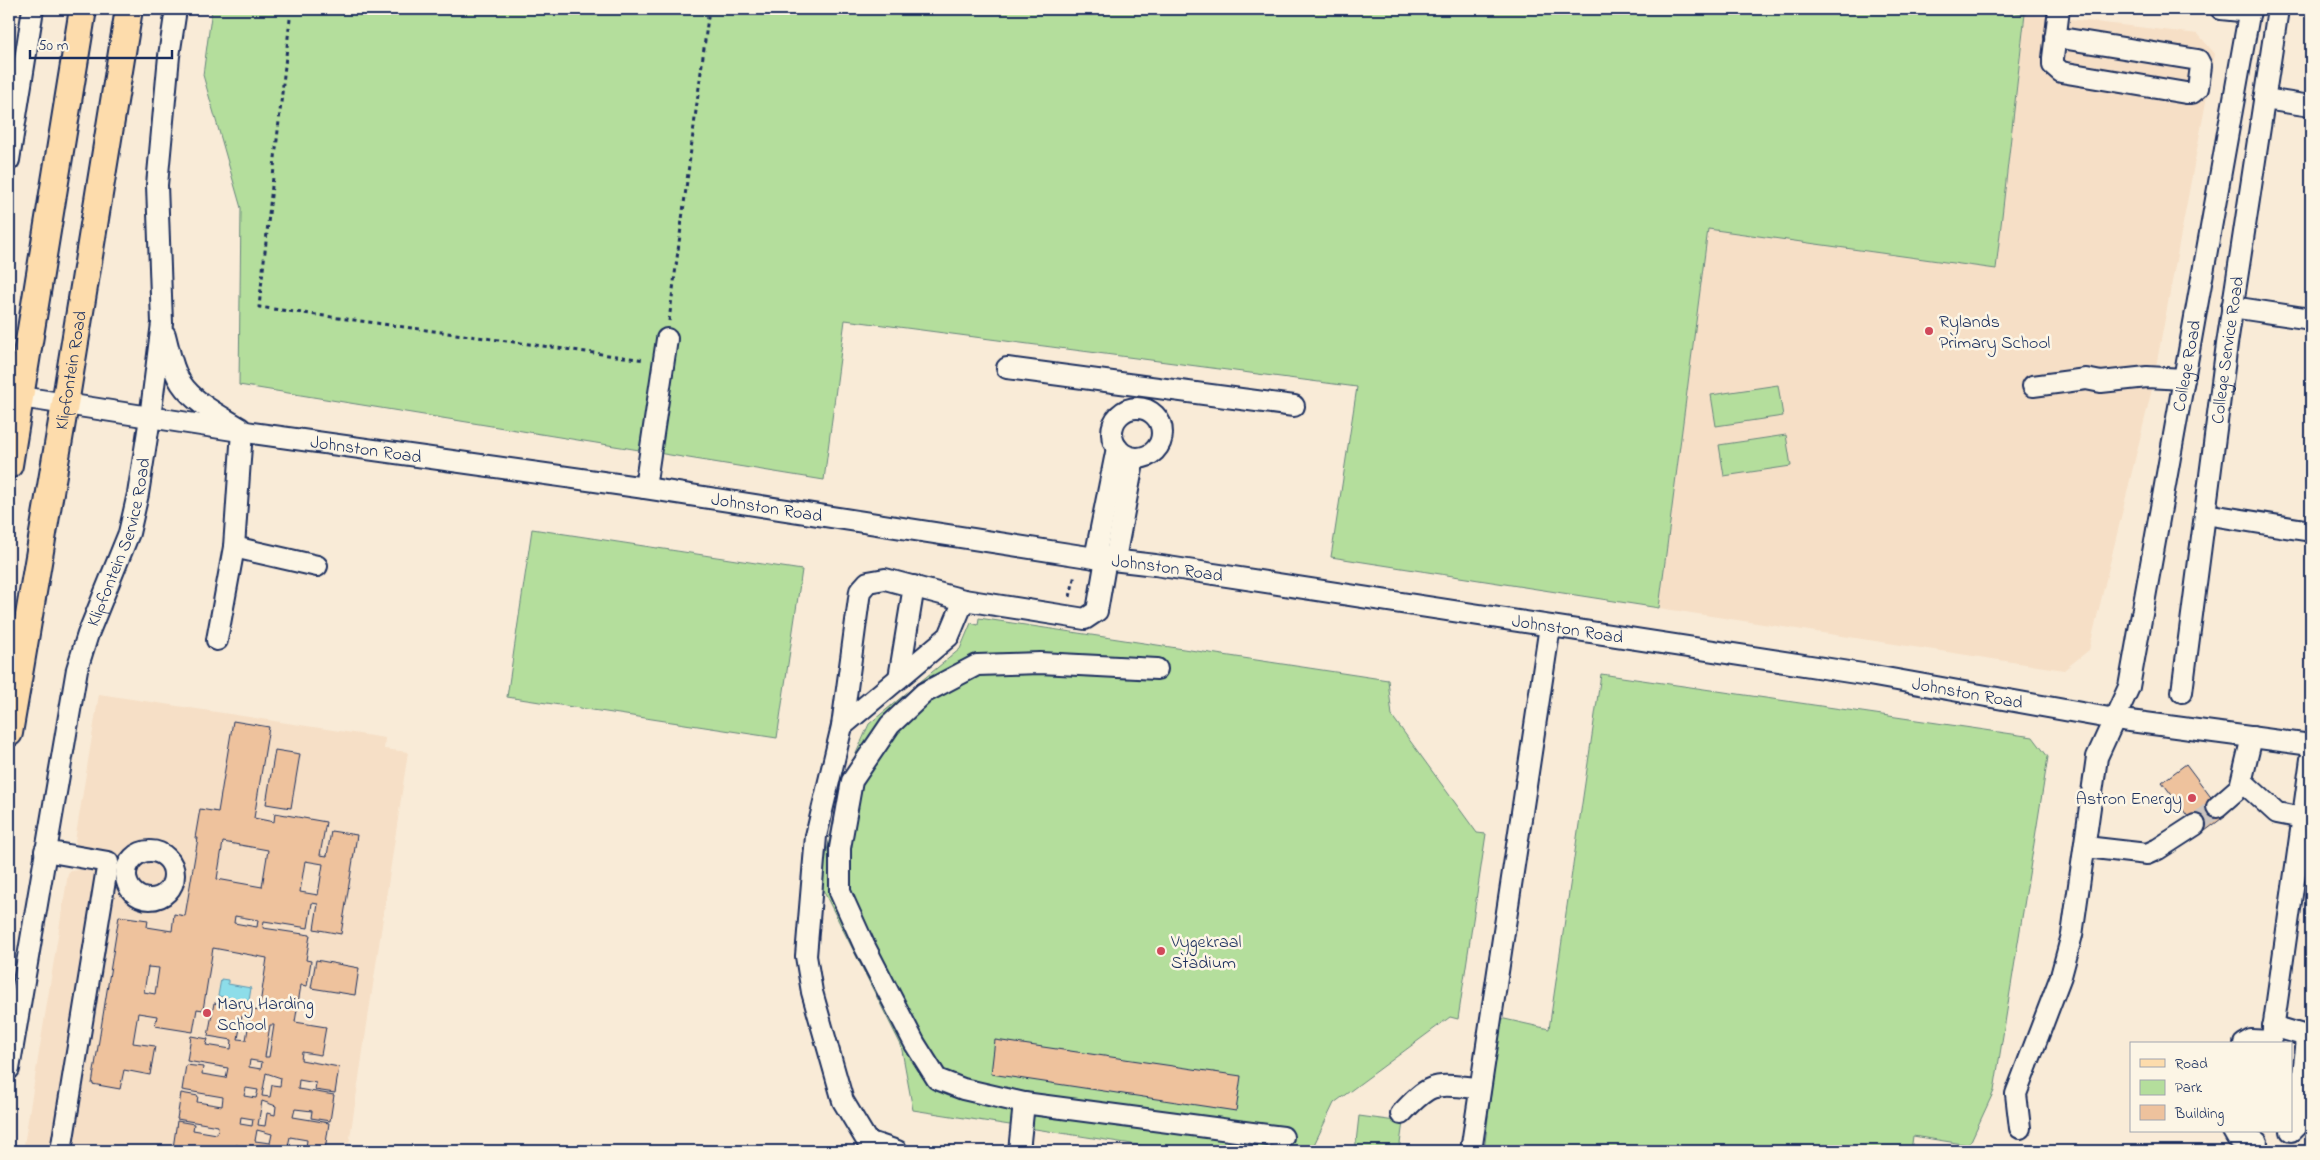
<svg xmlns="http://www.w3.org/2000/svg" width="2320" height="1160" font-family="'Indie Flower',sans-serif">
<rect width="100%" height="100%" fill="#f9ebd7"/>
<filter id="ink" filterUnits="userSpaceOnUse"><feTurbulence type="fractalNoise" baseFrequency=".02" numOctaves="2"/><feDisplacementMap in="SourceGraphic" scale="10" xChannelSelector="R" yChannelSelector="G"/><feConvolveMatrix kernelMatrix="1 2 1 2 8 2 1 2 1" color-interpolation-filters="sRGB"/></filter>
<g filter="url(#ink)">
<path fill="#f6dfc6" d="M2025,14L2198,34L2215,54L2151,393L2089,650L2064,670L1659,608L1708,229L1996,269Z
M99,694L385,738L384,749L408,752L348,1151H23L68,874L71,871L77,870L81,846L76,844L75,841Z"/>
<path fill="#b4de9c" stroke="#68867d" d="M212,9H1981L2025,14L1996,269L1708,229L1659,608L1331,557L1357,387L845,320L824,480L239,385L241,208L203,75Z
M1778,385L1783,416L1716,426L1711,395Z
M1786,435L1791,466L1724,476L1719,445Z
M532,529L802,570L777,738L507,697Z
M979,618L1388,680L1392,716L1477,833L1486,834L1458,1019L1450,1017L1334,1103L1311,1151H1177L913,1110L901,1045L820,884L840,790L869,724L960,649L971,623L978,625Z
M1601,674L2033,737L2048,757L1994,1091L1969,1145L1913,1136L1911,1151H1484L1500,1018L1549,1029Z
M1359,1116L1403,1122L1399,1151H1355Z"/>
<path fill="#8ddde9" stroke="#5f97b1" d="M221,979L228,980V984L251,988L249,1001L218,996Z"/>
<path fill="#eec29d" stroke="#1b2f5e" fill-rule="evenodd" d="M233,721L269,727L254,818L274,822L275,813L326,822L320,855L327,856L331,831L357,835L341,934L314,929L318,904L312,903L308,928L264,921L263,928L310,935L306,960L311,961L307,986L301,985L295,1022L326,1027L321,1055L302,1052L301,1060L339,1067L335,1093L315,1090L316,1083L299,1080L298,1089L334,1095L330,1121L311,1118L312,1111L295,1109L293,1117L329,1123L325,1150L306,1147L307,1140L290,1137L288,1146L320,1151H246V1147L236,1145L235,1151H195L173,1148L177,1121L194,1124L193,1130L217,1134L218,1126L177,1119L181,1093L198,1096L197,1102L222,1106L223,1097L182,1090L186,1065L203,1067L202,1074L226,1078L228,1068L187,1061L191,1036L208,1039L206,1045L231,1049L232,1040L208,1036L214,1003L259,1011L267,958L213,948L203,1010L197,1009L193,1032L155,1026L157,1016L138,1013L133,1043L155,1046L150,1075L124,1070L120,1089L92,1084L119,916L148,920L147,927L172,931L174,914L185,916L198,838H195L200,809L218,812ZM223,842L268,850L262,887L217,879ZM305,861L323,864L318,895L300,892ZM235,916L258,920L257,927L234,923ZM148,967L159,968L155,994L144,992ZM242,1016L250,1017L246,1040L238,1039ZM270,1025H274L269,1057H265ZM250,1060L262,1062L261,1069L249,1067ZM266,1073L281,1078L280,1086L272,1085L270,1097L262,1096ZM246,1088L258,1090L256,1098L244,1096ZM262,1101L276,1106L275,1115L267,1113L265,1126L258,1125ZM241,1117L253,1119L252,1126L240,1124ZM257,1130L272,1134L270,1143L255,1141Z
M275,750L300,754L291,808L266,804Z
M2186,764L2225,816L2201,834L2162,782Z
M316,960L359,968L355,995L311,988Z
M995,1040L1241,1076L1236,1111L991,1074Z"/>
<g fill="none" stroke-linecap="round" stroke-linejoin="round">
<path stroke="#cdc5bf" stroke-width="20" stroke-dasharray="20 10" stroke-linecap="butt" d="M2195,825L2217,807"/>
<g stroke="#1b2f5e" stroke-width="24">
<g id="minor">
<path d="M2221,9L2250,12"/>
<path d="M2055,37L2198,60L2201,66L2198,88L2192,93H2186L2061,72L2053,65V58L2059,9"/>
<path d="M2264,99L2311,106"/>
<path d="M9,160L33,9"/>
<path d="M2232,307L2311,319"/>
<path d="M165,335C169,350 172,369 181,383C194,403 221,416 240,428"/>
<path d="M1007,368L1294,406"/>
<path d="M2033,386L2086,379L2101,382L2147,377L2184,379"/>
<path id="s1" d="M21,397L246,432L645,488L1095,558L1155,565L1869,675L2115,719L2311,745"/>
<circle cx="1137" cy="433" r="25"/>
<path d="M645,488L667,339"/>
<path d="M2205,514L2311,531"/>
<path d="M234,547L317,566"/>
<path d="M1095,558L1117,448"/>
<path d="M1115,559L1134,458"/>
<path d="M217,640L234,547L242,431"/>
<path d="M1157,669L1040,663L977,665L924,693L890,725L852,781L840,848V892L864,945L915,1044L937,1079L963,1089L1024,1103L1283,1137"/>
<path d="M899,678L914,586"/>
<path id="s2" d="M2182,692L2227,344L2278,9"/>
<path d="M842,726L949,636L964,600"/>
<path d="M2243,782L2277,813L2303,818"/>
<path d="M2217,807L2240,787L2252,737"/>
<path d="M2086,847L2147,854L2158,849L2195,825"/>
<path d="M45,851L108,862L61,1151"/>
<circle cx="150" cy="875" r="24"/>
<path d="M2273,1026L2303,1035L2307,1040L2297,1125L2291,1131"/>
<path d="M2244,1044L2251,1040L2271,1041"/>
<path d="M2271,1044L2311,759"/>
<path id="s3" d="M9,1069L77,669L88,634L129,533L138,494L150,418L162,323L157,185L169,56L176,9"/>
<path d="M1401,1114C1433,1079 1436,1085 1480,1088"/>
<path id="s4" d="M2020,1128L2016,1094L2061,976L2072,935L2097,757L2129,687L2250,9"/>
<path d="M2233,1131L2237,1138L2257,1142"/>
<path d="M897,1151L867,1141L843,1101L812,992L806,956L816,836L842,726L860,591L868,582L885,579L964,600L1085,619L1097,611L1106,559"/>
<path d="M1019,1151L1024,1103"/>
<path d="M1471,1151L1550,626"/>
</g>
</g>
<g stroke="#1b2f5e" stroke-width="30">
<g id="major">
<path d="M9,465L83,9"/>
<path id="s5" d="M9,733L65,404L129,9"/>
</g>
</g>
<path stroke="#1b2f5e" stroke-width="3" stroke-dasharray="4 4" stroke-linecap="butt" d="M290,19L259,307L645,360
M669,321L709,9
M1070,597L1075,574"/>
<use href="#minor" stroke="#fcf5e5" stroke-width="20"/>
<use href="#major" stroke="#fddcac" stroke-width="26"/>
</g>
</g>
<g fill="#d1495b" stroke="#fcf5e5" stroke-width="2">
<circle cx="1929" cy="331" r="5"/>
<circle cx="2192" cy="798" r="5"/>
<circle cx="1161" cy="951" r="5"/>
<circle cx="207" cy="1013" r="5"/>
</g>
<g text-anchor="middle" stroke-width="5" stroke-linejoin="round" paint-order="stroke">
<g font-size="18" fill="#1b2f5e" stroke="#fcf5e5" text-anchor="start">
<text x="1939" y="327">Rylands<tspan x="1939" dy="21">Primary School</tspan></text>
<text x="2182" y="804" text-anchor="end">Astron Energy</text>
<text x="1171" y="947">Vygekraal<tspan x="1171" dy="21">Stadium</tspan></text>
<text x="217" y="1009">Mary Harding<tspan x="217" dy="21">School</tspan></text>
</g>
<g font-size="18" fill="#1b2f5e" stroke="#fcf5e5">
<text dy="6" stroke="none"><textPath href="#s2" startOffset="345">College Service Road</textPath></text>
<text dy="6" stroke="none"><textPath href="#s4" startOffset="786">College Road</textPath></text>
<text dy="6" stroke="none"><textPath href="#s5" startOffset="368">Klipfontein Road</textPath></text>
<text dy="6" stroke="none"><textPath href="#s1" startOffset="349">Johnston Road</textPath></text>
<text dy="6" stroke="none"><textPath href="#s1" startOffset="754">Johnston Road</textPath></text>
<text dy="6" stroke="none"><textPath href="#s3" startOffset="540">Klipfontein Service Road</textPath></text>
<text dy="6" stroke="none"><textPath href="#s1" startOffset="1159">Johnston Road</textPath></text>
<text dy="6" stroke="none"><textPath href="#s1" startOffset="1564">Johnston Road</textPath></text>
<text dy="6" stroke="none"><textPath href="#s1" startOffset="1969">Johnston Road</textPath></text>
</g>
</g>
<rect width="2320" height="1160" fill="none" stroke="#fcf5e5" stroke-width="30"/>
<rect x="15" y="15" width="2290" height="1130" fill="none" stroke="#1b2f5e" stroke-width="2" filter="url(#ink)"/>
<rect x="2130" y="1042" width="162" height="90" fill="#fcf5e5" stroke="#a2a6af"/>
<rect x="2140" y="1059" width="25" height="8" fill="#fddcac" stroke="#a2a6af"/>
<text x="2175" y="1068" font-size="15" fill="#1b2f5e">Road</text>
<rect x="2140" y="1080" width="25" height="15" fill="#b4de9c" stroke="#a2a6af"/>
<text x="2175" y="1092" font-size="15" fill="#1b2f5e">Park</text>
<rect x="2140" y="1105" width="25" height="15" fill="#eec29d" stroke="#a2a6af"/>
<text x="2175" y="1118" font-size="15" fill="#1b2f5e">Building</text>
<path d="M30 50v8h142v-8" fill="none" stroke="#1b2f5e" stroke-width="2.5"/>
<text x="38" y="50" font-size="15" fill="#1b2f5e" stroke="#fcf5e5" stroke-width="4" paint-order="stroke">50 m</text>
</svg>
